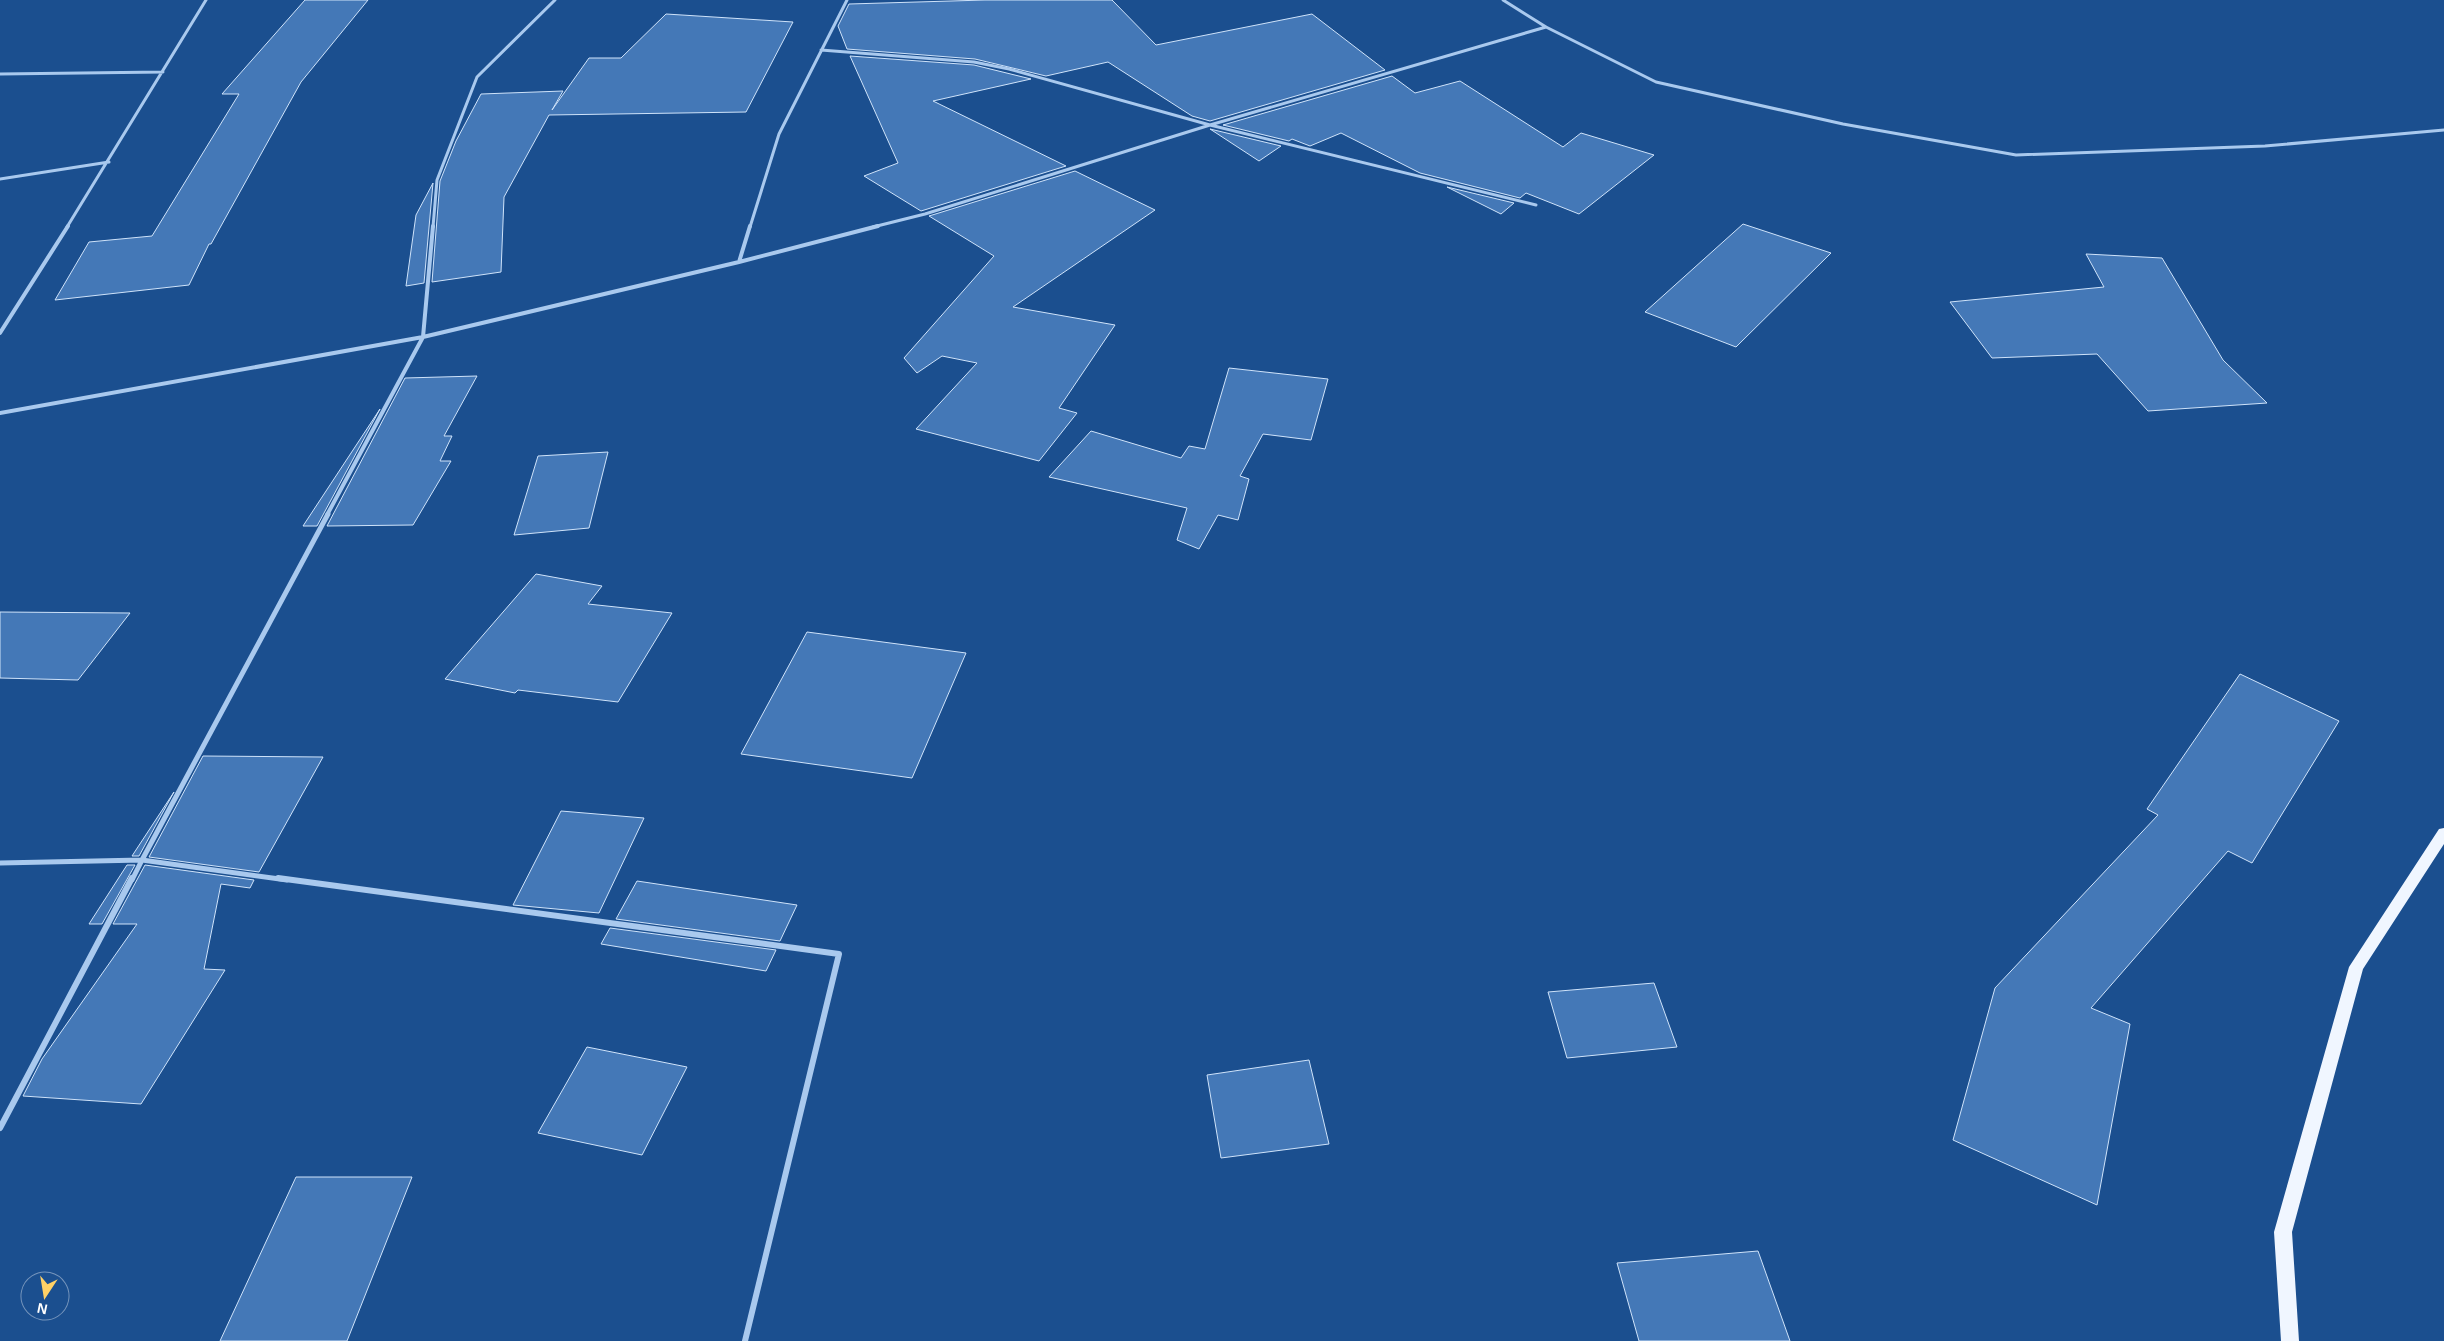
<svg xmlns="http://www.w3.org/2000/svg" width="2444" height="1341" font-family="Helvetica,sans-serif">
<rect width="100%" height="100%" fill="#1b4f8f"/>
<path fill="#4478b7" stroke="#cfe3fa" d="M305,0H368L301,82L211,244H209L189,285L55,300L89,242L152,236L239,94H222Z
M985,0H1112L1156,45L1312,14L1385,70L1210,121L1192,116L1108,62L1046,76L975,59L847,49L838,26L849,4Z
M666,14L793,22L746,112L549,115L504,197L501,272L432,282L440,181L456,141L481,94L563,91L552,110L589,58H621Z
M850,56L974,65L1031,79L933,101L1066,166L921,211L864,176L898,163Z
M1392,76L1415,93L1460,81L1563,147L1581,133L1654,155L1579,214L1526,193L1520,198L1420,173L1341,133L1310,146L1292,139L1289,141L1223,125Z
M1210,129L1281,146L1259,161Z
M1075,171L1155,210L1013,307L1115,325L1059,408L1077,413L1039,461L916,429L977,363L942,356L917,373L904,358L994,256L929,216Z
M433,183L424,283L406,286L416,215Z
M1447,187L1514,203L1501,214Z
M1743,224L1831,253L1736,347L1645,312Z
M2086,254L2162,258L2223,360L2267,403L2148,411L2097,354L1992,358L1950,302L2104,287Z
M1229,368L1328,379L1311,440L1263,434L1240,476L1249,479L1238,520L1218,515L1199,549L1177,540L1187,508L1049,477L1091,431L1181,458L1189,446L1205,449Z
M477,376L444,436H452L440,461H451L413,525L327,526L405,378Z
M380,409L317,526H303Z
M608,452L589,528L514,535L538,456Z
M536,574L602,586L588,604L672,613L618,702L518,690L515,693L445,679Z
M0,612L130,613L78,680L0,678Z
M807,632L966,653L912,778L741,754Z
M2240,674L2339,721L2252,863L2228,851L2091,1008L2130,1024L2097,1205L1953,1140L1995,988L2158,815L2147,809Z
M203,756L323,757L259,872L149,857Z
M174,792L139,856H132Z
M561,811L644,818L599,913L513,905Z
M127,865H135L102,924H89Z
M145,865L254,880L250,888L221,884L204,969L225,970L141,1104L23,1096L42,1059L137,924H113Z
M637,881L797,905L780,941L616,919Z
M610,928L776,950L766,971L601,944Z
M1654,983L1677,1047L1567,1058L1548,992Z
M587,1047L687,1067L642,1155L538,1133Z
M1309,1060L1329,1144L1221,1158L1207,1075Z
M296,1177H412L347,1341H220Z
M1758,1251L1790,1341H1639L1617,1263Z"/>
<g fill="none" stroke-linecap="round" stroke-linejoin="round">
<path stroke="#a9c9ee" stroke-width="3" d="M1503,0L1546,27L1656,82L1843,124L2016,155L2265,146L2444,130
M821,50L974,62L1009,69L1210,125L1536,205
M0,74L163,72
M0,179L109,162
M67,227L206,0
M433,227L437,180L477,77L555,0
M750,227L779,134L847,0
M873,227L925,214L1210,125L1546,27"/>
<path stroke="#a9c9ee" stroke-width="4" d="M739,262L750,226
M0,333L68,226
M0,413L423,337L739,262L878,226
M327,515L423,337L433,226"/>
<path stroke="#a9c9ee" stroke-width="5" d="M0,863L142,860L328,514
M132,880L142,860L287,880"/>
<path stroke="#a9c9ee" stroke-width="6" d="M278,878L839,954L745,1341
M0,1128L132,878"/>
<path fill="#f0f6ff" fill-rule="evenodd" d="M2444,828V844L2363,969L2292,1232L2299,1341H2281L2274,1232L2349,967L2439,829Z"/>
</g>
<g transform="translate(45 1296) rotate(192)"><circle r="24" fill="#1b4f8f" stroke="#7695bc"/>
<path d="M0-4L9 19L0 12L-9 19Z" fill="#ffd166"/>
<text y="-8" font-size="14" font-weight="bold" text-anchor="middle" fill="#ffffff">N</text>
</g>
</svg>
